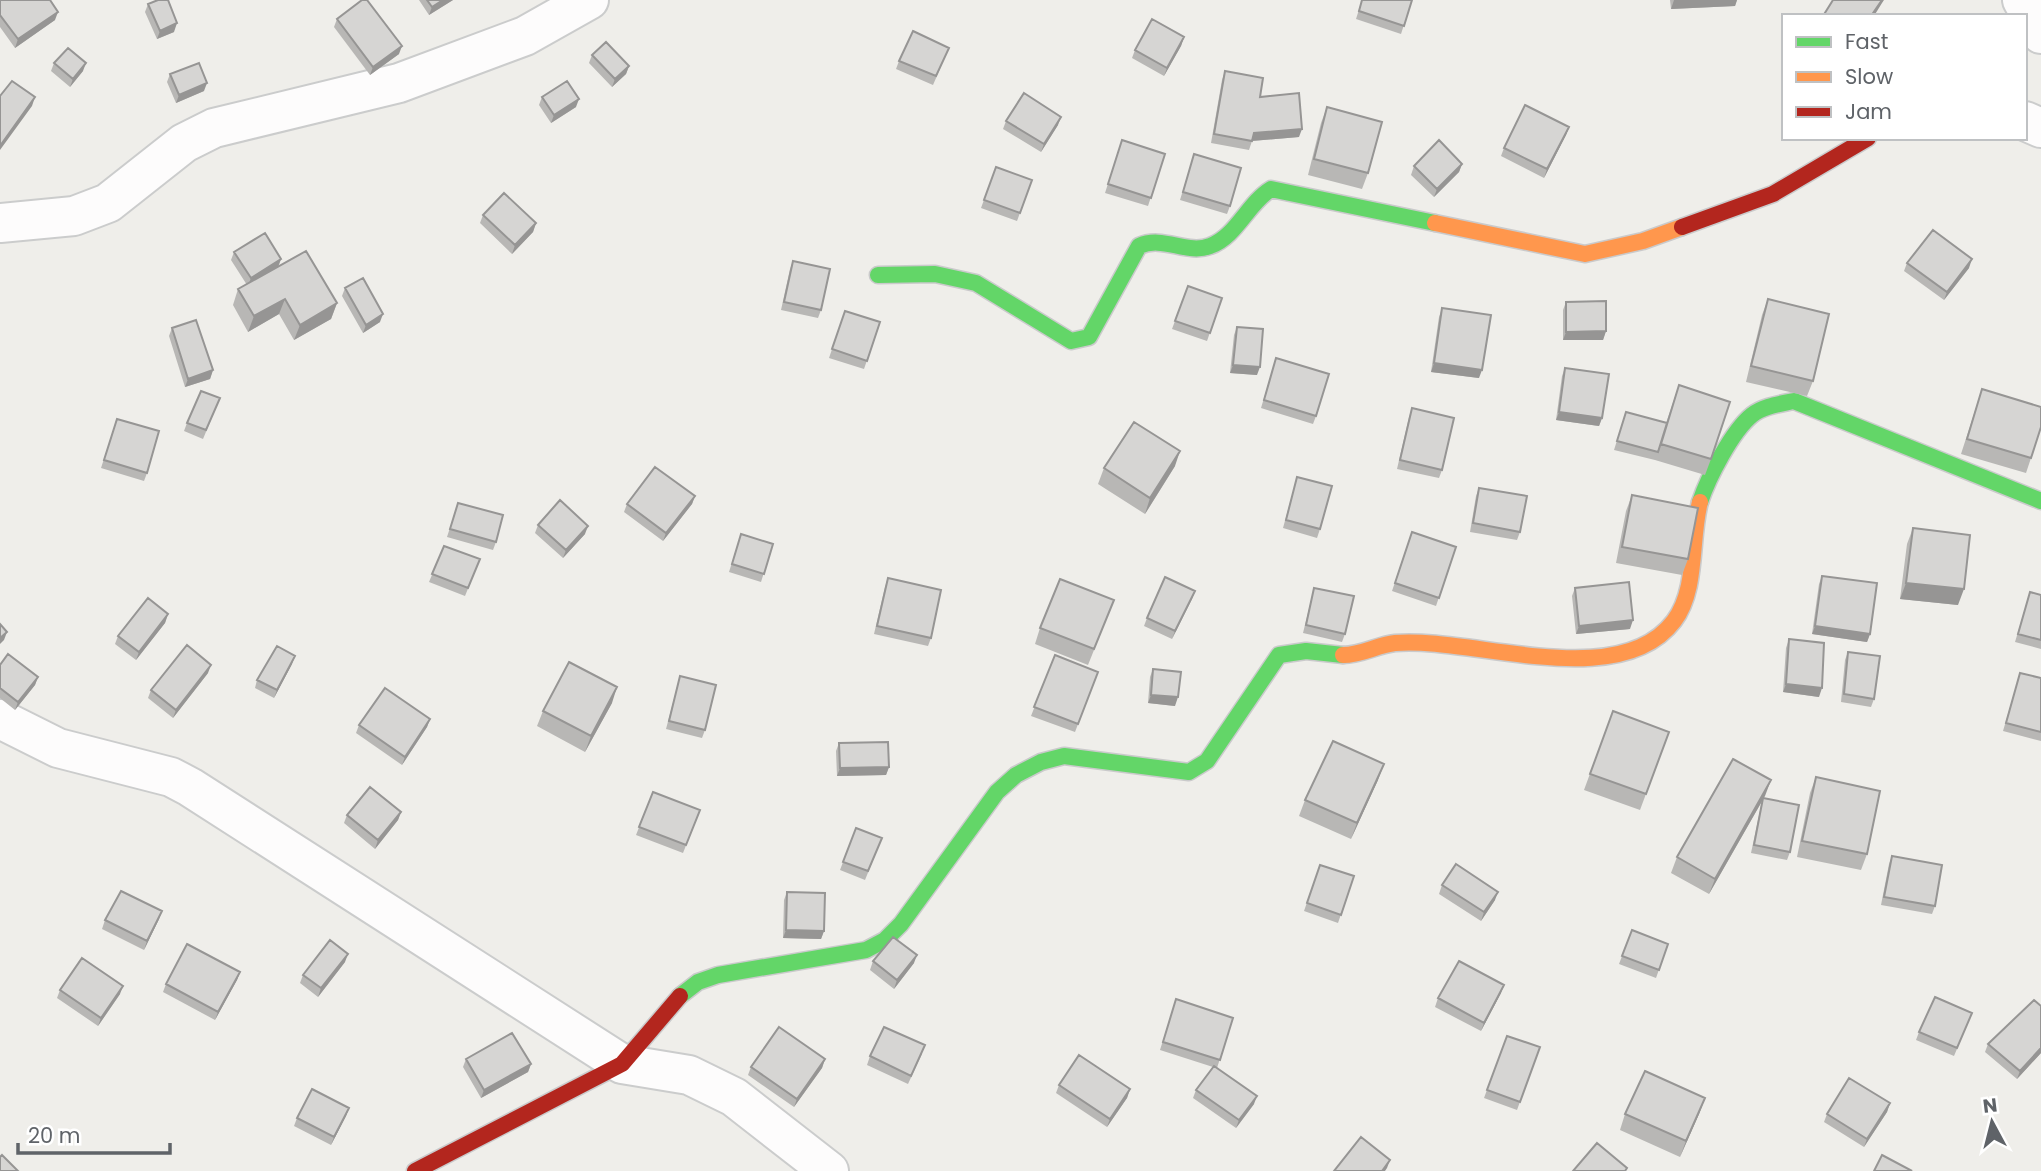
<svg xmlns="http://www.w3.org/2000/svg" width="2041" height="1171" font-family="Poppins,sans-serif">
<rect width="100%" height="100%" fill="#efeeea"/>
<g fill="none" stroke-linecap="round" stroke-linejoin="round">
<g stroke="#cbcccc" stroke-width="42">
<path id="street" d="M2022,0L2041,34
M2025,121L2041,128
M0,223L74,216L108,203L184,143L214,128L399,83L525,36L589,0
M0,719L58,748L171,777L190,787L622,1064L689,1075L734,1097L829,1171"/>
</g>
<g stroke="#cacacb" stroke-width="19">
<path id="fast" d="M878,275L935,274L976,283L1071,341L1089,337L1139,246C1163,235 1187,255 1210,246C1236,237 1248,203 1271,189L1435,223
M1700,502C1708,478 1732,431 1752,415C1763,406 1780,404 1794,401L2041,501
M680,996L698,982L718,975L866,950L885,940L901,924L997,792L1016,775L1041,762L1064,756L1189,772L1207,761L1279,655L1306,651L1343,655"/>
</g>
<g stroke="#cacacb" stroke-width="19">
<path id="slow" d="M1435,223L1585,254L1643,241L1682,227
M1343,655C1362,655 1377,645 1395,643C1470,636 1619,694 1674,621C1698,589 1690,539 1700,502"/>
</g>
<g stroke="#cacacb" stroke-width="19">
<path id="jam" d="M1682,227L1773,194L1868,138
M415,1171L622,1064L680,996"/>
</g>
<use href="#street" stroke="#fdfcfc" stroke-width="38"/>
<use href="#fast" stroke="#63d668" stroke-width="16"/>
<use href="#slow" stroke="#ff974d" stroke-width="16"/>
<use href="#jam" stroke="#b3261e" stroke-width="16"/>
</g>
<path fill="#b8b7b5" d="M0,0L55,20L15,48L0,27Z
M419,0H453L429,15Z
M1362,0H1412L1401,34L1356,19Z
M1670,0H1737L1735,6L1671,9Z
M148,4L174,32L157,39L145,12Z
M337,19L399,54L370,75L334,27Z
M1184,37L1181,46L1164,76L1132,58L1135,50Z
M949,48L933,85L896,69L899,61Z
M592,55L629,66L626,74L612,87L589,63Z
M54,63L83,71L70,87L51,71Z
M1225,71L1260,97L1299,137L1252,141L1249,150L1211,143L1222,80Z
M170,74L204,91L176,103L167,82Z
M542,97L576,107L551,123L539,105Z
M1327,107L1368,173L1362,189L1308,175L1321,123Z
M1006,121L1058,125L1041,152L1003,129Z
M1569,127L1566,135L1544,178L1501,156L1504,148Z
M1122,140L1165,154L1148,206L1105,193Z
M1194,154L1230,206L1227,214L1180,200Z
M1462,164L1459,172L1434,197L1411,175L1414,166Z
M996,167L1032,180L1017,221L981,208Z
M483,215L536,223L533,232L512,254L480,223Z
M234,252L281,259L278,267L337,303L331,319L294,340L279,314L248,332L233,305L238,289L247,285L231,260Z
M793,261L821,310L818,318L781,310L790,269Z
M1907,263L1969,268L1944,300L1904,271Z
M1188,286L1222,298L1207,341L1172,329Z
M345,288L380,322L363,333L342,296Z
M1768,299L1813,381L1807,396L1746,382L1762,315Z
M1566,302L1606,331L1603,340H1563V310Z
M1442,308L1479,378L1431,372L1439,317Z
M845,311L880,322L864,369L829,358Z
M1237,327L1257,375L1230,373L1234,335Z
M172,328L213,370L210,379L185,387L169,336Z
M1276,358L1316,416L1313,424L1261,408Z
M1565,368L1602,418L1599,426L1556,420L1562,376Z
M1679,385L1711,459L1705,475L1655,460L1614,450L1626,412L1666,423Z
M1982,389L2031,458L2026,473L1961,454Z
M220,398L203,439L184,431L187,423Z
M1412,408L1442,470L1439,478L1397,469L1409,417Z
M117,419L147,473L144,481L101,468Z
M1175,466L1145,514L1098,484L1104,468Z
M1297,477L1320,529L1317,538L1283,528Z
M1479,488L1520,532L1517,540L1470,532L1476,496Z
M1632,495L1688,559L1682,575L1616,563L1626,511Z
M695,496L692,504L663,541L624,512L627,504Z
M458,503L496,542L493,550L447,537Z
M538,525L585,534L563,558L535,533Z
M1913,528L1958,605L1900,599L1907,544Z
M1412,532L1456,547L1436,606L1392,591Z
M741,534L773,544L761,582L729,572Z
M444,546L480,559L465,596L429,582Z
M1822,576L1870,634L1867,642L1812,634L1819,584Z
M888,578L931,638L928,646L874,634L885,587Z
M1314,588L1345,634L1342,642L1303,633Z
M1575,588L1630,629L1576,634L1572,596Z
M1195,591L1172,639L1144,626L1147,618Z
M2030,592L2041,595V649L2015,642Z
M1114,600L1088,665L1035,644L1040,628Z
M168,614L165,623L136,660L115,644L118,636Z
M1789,639L1819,697L1783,692L1786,648Z
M1848,652L1874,699L1871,707L1841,702L1845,660Z
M1055,655L1098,672L1075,732L1031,716Z
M292,664L274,698L255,688L257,680Z
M0,665L38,677L35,685L15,710L0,698Z
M1153,669L1175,706L1148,703L1150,677Z
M208,673L173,718L148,698L151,690Z
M2020,673L2041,678V741L2003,731Z
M680,676L705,730L702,738L666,729Z
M612,703L585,752L537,726L543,711Z
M1613,711L1669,732L1640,810L1584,790Z
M430,719L427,727L402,765L356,733L359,725Z
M839,743L889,767L886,775L837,776L836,751Z
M1816,777L1867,854L1861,870L1797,857L1810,793Z
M1378,780L1351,839L1299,816L1305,800Z
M653,792L700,810L683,853L636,835Z
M1764,798L1790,852L1787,860L1751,853L1762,801L1709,894L1671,873L1677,857Z
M401,812L398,820L375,849L344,823L347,815Z
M856,828L882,838L865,880L840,870Z
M1892,856L1935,906L1932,914L1881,905L1889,864Z
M1320,865L1354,876L1338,923L1304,911Z
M1442,885L1495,900L1481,921L1439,894Z
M787,892L824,931L821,939L783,938L784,900Z
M159,919L144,950L102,929L105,920Z
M1632,930L1668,944L1656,978L1619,964Z
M873,961L914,963L894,989L870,970Z
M345,962L318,997L300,983L303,975Z
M240,972L237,980L215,1020L163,992L166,984Z
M60,990L120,994L98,1026L57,998Z
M1501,993L1481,1031L1435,1007L1438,998Z
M1176,999L1233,1018L1217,1068L1254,1104L1236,1128L1193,1098L1196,1090L1213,1067L1160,1050Z
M2041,1006V1053L2017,1079L1985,1052L1988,1044Z
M1972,1013L1954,1056L1916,1040L1919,1032Z
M1507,1036L1540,1047L1517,1110L1484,1098Z
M922,1054L908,1084L867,1065L870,1056Z
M466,1059L531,1064L528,1072L481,1098L463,1067Z
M825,1059L822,1068L794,1107L748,1075L751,1067Z
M1059,1085L1130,1089L1127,1098L1107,1127L1056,1093Z
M1705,1098L1699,1114L1680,1157L1620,1130L1625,1114Z
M1890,1103L1887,1112L1864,1147L1824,1122L1827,1114Z
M349,1108L346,1116L331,1145L294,1126L297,1118Z"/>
<path fill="#969594" d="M443,0H453L429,15L432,7Z
M1674,0H1737L1735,6L1671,9Z
M1882,0H1884L1882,3L1874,16H1871Z
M58,12L55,20L15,48L18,39Z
M177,23L174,32L157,39L160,31Z
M1184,37L1181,46L1164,76L1167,68Z
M402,46L399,54L370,75L373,67Z
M86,63L83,71L70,87L73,79Z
M629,66L626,74L612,87L615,79Z
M207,83L204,91L176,103L179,95Z
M35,97L32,106L0,150V146Z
M579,99L576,107L551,123L554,115Z
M1061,117L1058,125L1041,152L1044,144Z
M1569,127L1566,135L1544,178L1547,169Z
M1302,129L1299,137L1251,141L1254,133Z
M1462,164L1459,172L1434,197L1437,189Z
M536,223L533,232L512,254L515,245Z
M281,259L278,267L248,286L251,278Z
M1972,259L1969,268L1944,300L1947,292Z
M285,299L279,314L248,332L254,316Z
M337,303L331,319L294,340L300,325Z
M383,314L380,322L363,333L366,325Z
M1606,331L1603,340H1563L1566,332Z
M1434,363L1482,370L1479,378L1431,372Z
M1233,365L1260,367L1257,375L1230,373Z
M213,370L210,379L185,387L188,379Z
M1559,412L1602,418L1599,426L1556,420Z
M1180,451L1175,466L1145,514L1150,498Z
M695,496L692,504L663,541L666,533Z
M588,526L585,534L563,558L566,550Z
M1906,583L1964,589L1958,605L1900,599Z
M1195,591L1192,599L1172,639L1175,631Z
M168,614L165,623L136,660L139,652Z
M1633,620L1630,629L1576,634L1579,626Z
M1815,626L1870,634L1867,642L1812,634Z
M7,632L4,640L0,644V638Z
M295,656L292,664L274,698L277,690Z
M211,665L208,673L173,718L176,710Z
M38,677L35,685L15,710L18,702Z
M1786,684L1822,688L1819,697L1783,692Z
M617,687L612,703L585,752L591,736Z
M1151,695L1178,697L1175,706L1148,703Z
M430,719L427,727L402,765L405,757Z
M1384,764L1378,780L1351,839L1357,823Z
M889,767L886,775L837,776L840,768Z
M1771,780L1765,796L1709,894L1715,879Z
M401,812L398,820L375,849L378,840Z
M1498,892L1495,900L1481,921L1484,912Z
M162,911L159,919L144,950L147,941Z
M786,930L824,931L821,939L783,938Z
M348,954L345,962L318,997L321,988Z
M917,955L914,963L894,989L897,980Z
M240,972L237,980L215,1020L218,1012Z
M1504,985L1501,993L1481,1031L1484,1023Z
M123,986L120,994L98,1026L101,1018Z
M2041,1048V1053L2017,1079L2020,1071Z
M825,1059L822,1068L794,1107L797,1099Z
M531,1064L528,1072L481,1098L484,1090Z
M1130,1089L1127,1098L1107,1127L1110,1119Z
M1257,1096L1254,1104L1236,1128L1239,1120Z
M1705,1098L1699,1114L1680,1157L1686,1141Z
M1890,1103L1887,1112L1864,1147L1867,1139Z
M349,1108L346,1116L331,1145L334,1137Z
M1390,1160L1387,1168L1385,1171H1382Z"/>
<path fill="#d6d5d3" stroke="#969594" stroke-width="2" d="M0,0H50L58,12L18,39L0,15Z
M158,0H168L177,23L160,31L148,4Z
M362,0H367L402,46L373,67L337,19Z
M427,0H443L432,7Z
M1362,0H1412L1404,26L1359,11Z
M1833,0H1882L1871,16H1823Z
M1152,19L1184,37L1167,68L1135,50Z
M913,31L949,48L936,76L899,61Z
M606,42L629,66L615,79L592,55Z
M68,48L86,63L73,79L54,63Z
M199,63L207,83L179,95L170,74Z
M1225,71L1263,78L1260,97L1299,93L1302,129L1254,133L1252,141L1214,134Z
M12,81L35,97L0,146V96Z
M567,81L579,99L554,115L542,97Z
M1024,93L1061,117L1044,144L1006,121Z
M1525,105L1569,127L1547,169L1504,148Z
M1327,107L1382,122L1368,173L1314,159Z
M1122,140L1165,154L1151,198L1108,184Z
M1439,140L1462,164L1437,189L1414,166Z
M1194,154L1241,168L1230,206L1183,192Z
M996,167L1032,180L1020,213L984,200Z
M504,193L536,223L515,245L483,215Z
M1933,230L1972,259L1947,292L1907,263Z
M265,233L281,259L251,278L234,252Z
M306,251L337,303L300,325L285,299L254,316L238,289Z
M793,261L830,269L821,310L784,302Z
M363,278L383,314L366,325L345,288Z
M1188,286L1222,298L1210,333L1175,321Z
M1768,299L1829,314L1813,381L1751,366Z
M1606,301V331L1566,332V302Z
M1442,308L1491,315L1482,370L1434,363Z
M845,311L880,322L867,361L832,349Z
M196,320L213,370L188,379L172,328Z
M1237,327L1263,329L1260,367L1233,365Z
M1276,358L1329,374L1316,416L1264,400Z
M1565,368L1609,374L1602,418L1559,412Z
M1679,385L1730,402L1711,459L1661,444Z
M1982,389L2041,407V427L2031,458L1967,439Z
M201,391L220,398L206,430L187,423Z
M1412,408L1454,418L1442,470L1400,460Z
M1626,412L1667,423L1658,452L1617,441Z
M117,419L159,431L147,473L104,460Z
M1134,422L1180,451L1150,498L1104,468Z
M655,467L695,496L666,533L627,504Z
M1297,477L1332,486L1320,529L1286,520Z
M1479,488L1527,496L1520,532L1473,523Z
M1632,495L1698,508L1688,559L1622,547Z
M560,500L588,526L566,550L538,525Z
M458,503L503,515L496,542L450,529Z
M1913,528L1970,535L1964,589L1906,583Z
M1412,532L1456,547L1439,598L1395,583Z
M741,534L773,544L764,574L732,564Z
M444,546L480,559L468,588L432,574Z
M1822,576L1877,583L1870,634L1815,626Z
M1165,577L1195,591L1175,631L1147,618Z
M888,578L941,590L931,638L877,626Z
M1060,579L1114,600L1094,649L1040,628Z
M1629,582L1633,620L1579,626L1575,588Z
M1314,588L1354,596L1345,634L1306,625Z
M2030,592L2041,595V640L2018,634Z
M148,598L168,614L139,652L118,636Z
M0,624L7,632L0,638Z
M1789,639L1824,643L1822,688L1786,684Z
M187,645L211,665L176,710L151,690Z
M277,646L295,656L277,690L257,680Z
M1848,652L1880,656L1874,699L1844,694Z
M8,654L38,677L18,702L0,688V665Z
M1055,655L1098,672L1078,724L1034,707Z
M569,662L617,687L591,736L543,711Z
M1153,669L1181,672L1178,697L1151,695Z
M2020,673L2041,678V732L2006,723Z
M680,676L716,685L705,730L669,721Z
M385,688L430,719L405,757L359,725Z
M1613,711L1669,732L1646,794L1590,774Z
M1333,741L1384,764L1357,823L1305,800Z
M888,742L889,767L840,768L839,743Z
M1733,759L1771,780L1715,879L1677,857Z
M1816,777L1880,791L1867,854L1802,841Z
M370,787L401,812L378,840L347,815Z
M653,792L700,810L686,845L639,827Z
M1763,798L1799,805L1790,852L1754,845Z
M856,828L882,838L868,871L843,862Z
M1892,856L1942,865L1935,906L1884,897Z
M1456,864L1498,892L1484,912L1442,885Z
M1320,865L1354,876L1341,915L1307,903Z
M121,891L162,911L147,941L105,920Z
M787,892L825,893L824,931L786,930Z
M1632,930L1668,944L1659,970L1622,956Z
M893,937L917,955L897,980L873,961Z
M330,940L348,954L321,988L303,975Z
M187,944L240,972L218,1012L166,984Z
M82,958L123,986L101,1018L60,990Z
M1459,961L1504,985L1484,1023L1438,998Z
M1935,997L1972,1013L1957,1048L1919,1032Z
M1176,999L1233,1018L1220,1060L1163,1042Z
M2034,1000L2041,1006V1048L2020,1071L1988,1044Z
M779,1027L825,1059L797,1099L751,1067Z
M884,1027L925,1045L911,1076L870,1056Z
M512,1033L531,1064L484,1090L466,1059Z
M1507,1036L1540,1047L1520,1102L1487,1090Z
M1079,1055L1130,1089L1110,1119L1059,1085Z
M1214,1066L1257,1096L1239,1120L1196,1090Z
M1645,1071L1705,1098L1686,1141L1625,1114Z
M1849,1078L1890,1103L1867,1139L1827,1114Z
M312,1089L349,1108L334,1137L297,1118Z
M1361,1137L1390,1160L1382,1171H1334Z
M1597,1143L1627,1168L1625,1171H1573Z
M2,1155L18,1171H0V1157Z
M1882,1155L1912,1171H1874Z"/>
<rect x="1782" y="14" width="245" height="126" fill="#ffffff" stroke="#bfc1c3" stroke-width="2"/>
<rect x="1796" y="37" width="35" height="10" fill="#63d668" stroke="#bfc1c3" stroke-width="2"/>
<text x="1845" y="49" font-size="21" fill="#5f6368">Fast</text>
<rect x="1796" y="72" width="35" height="10" fill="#ff974d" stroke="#bfc1c3" stroke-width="2"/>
<text x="1845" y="84" font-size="21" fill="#5f6368">Slow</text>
<rect x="1796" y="107" width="35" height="10" fill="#b3261e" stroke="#bfc1c3" stroke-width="2"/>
<text x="1845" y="119" font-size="21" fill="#5f6368">Jam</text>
<g transform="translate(1992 1122) rotate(353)" stroke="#ffffff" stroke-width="5" paint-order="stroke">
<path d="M0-5L12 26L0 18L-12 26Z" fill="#5f6368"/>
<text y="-10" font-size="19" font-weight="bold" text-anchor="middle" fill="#5f6368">N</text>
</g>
<path d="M18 1143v10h152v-10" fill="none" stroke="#5f6368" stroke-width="3.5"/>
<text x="28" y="1143" font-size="21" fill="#5f6368" stroke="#ffffff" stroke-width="5" paint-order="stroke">20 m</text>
</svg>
